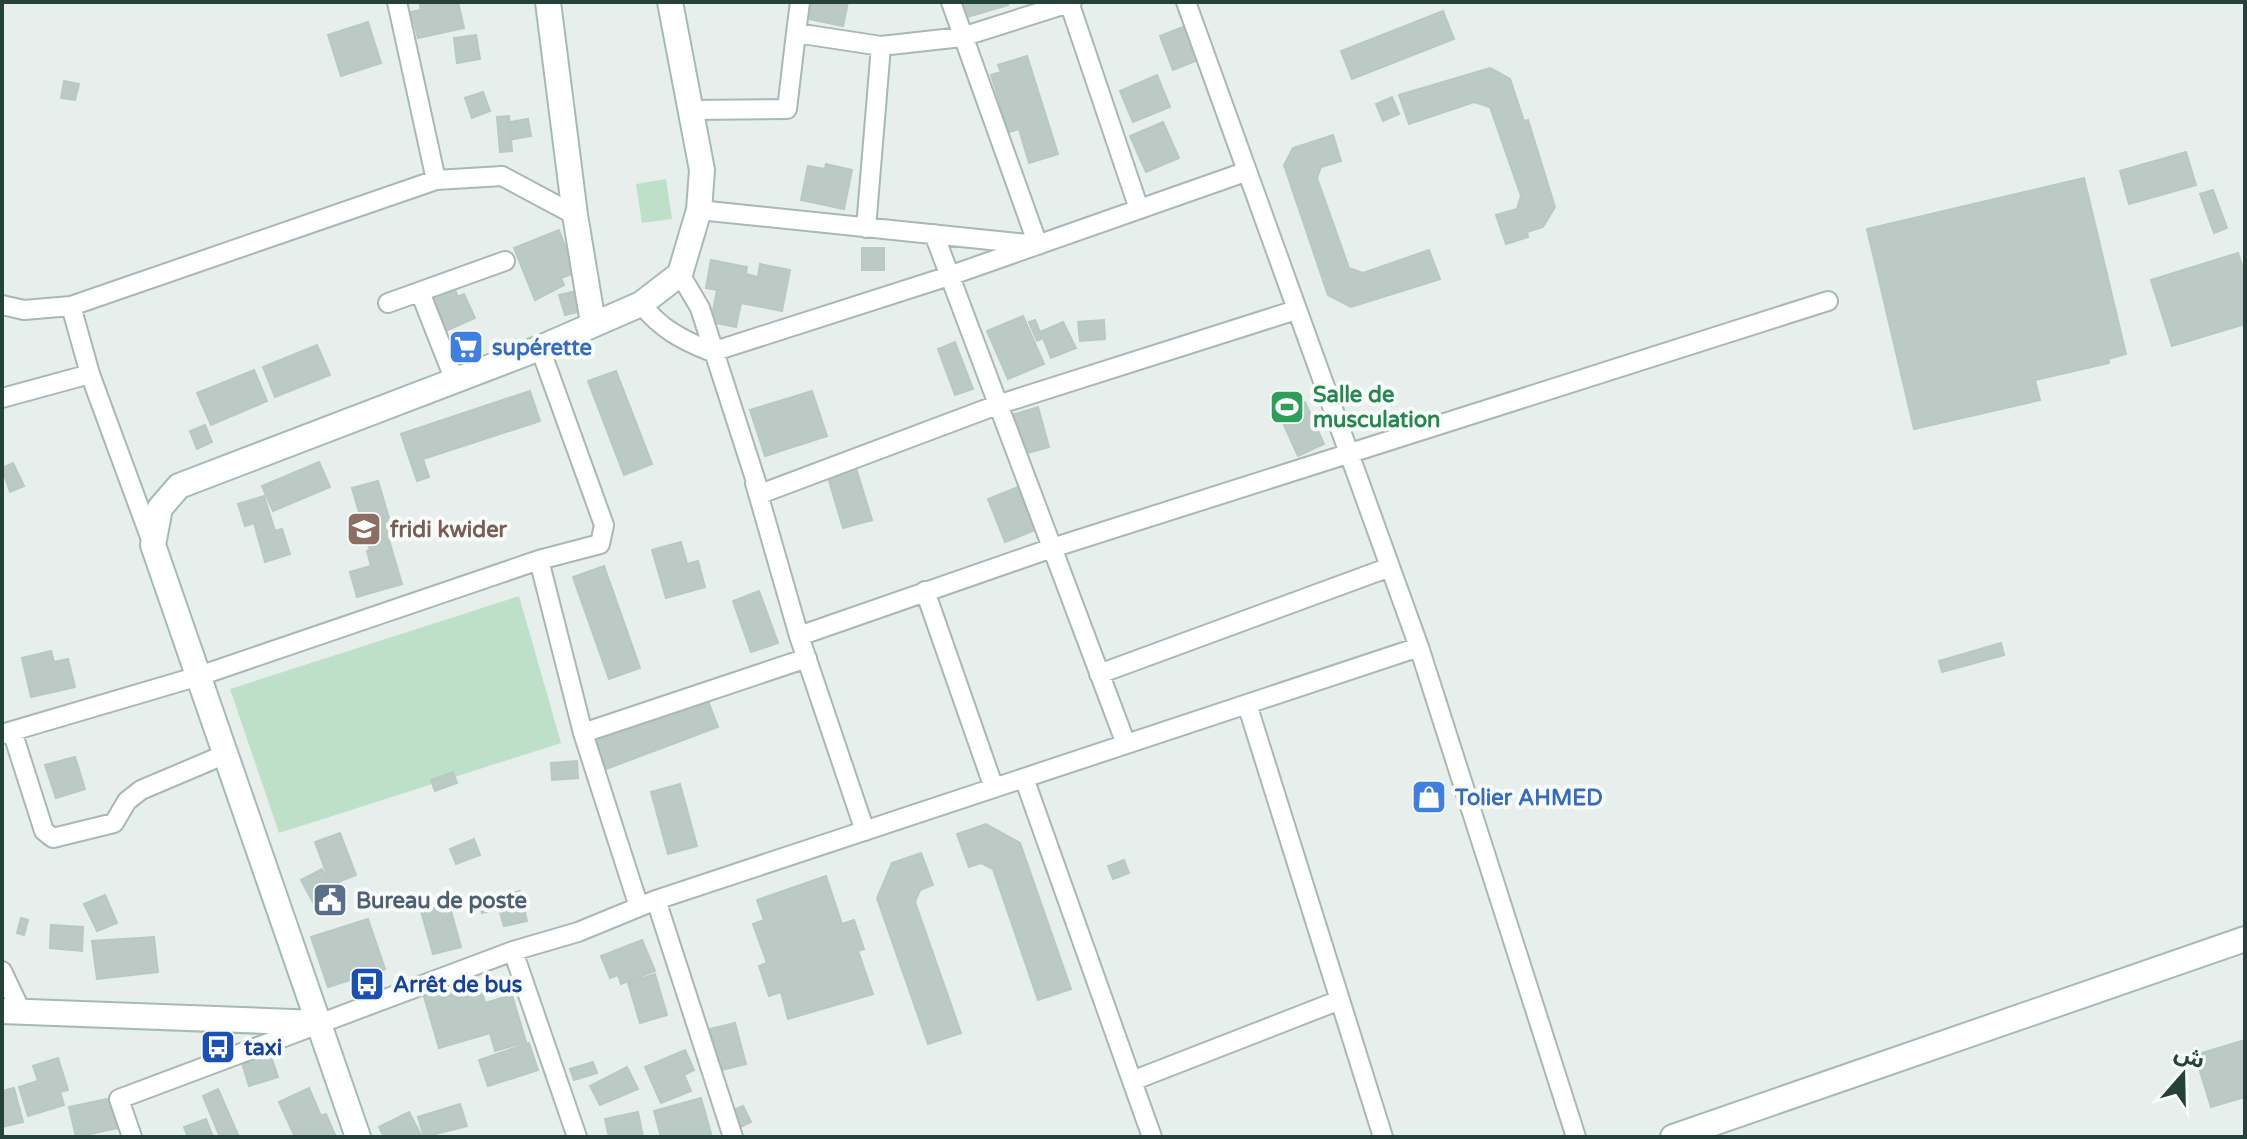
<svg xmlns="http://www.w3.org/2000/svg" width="2247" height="1139" font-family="'Varela Round','Noto Sans Arabic',sans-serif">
<rect width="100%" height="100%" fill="#e6efeb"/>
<path fill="#bfe0c8" d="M666,179L672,219L642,223L636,184Z
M519,596L561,743L279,833L230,689Z"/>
<path fill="#bbcac4" stroke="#b8c9c2" stroke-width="2" d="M419,2H458L464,28L418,38L411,12L421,10Z
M812,2H848L843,26L809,19Z
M962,2H1007L1008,5L967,17Z
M1443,11L1454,39L1352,79L1341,51Z
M368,22L381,63L341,76L328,35Z
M1185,26L1198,60L1173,70L1160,36Z
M476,35L480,59L457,63L454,38Z
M1027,56L1058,154L1029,163L1019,129L1009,132L991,75L1001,72L998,65Z
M1490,68L1510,79L1524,121L1528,120L1555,207L1543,227L1527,232L1528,237L1506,244L1496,215L1517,209L1521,196L1490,107L1474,102L1409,124L1399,95Z
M1157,75L1170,107L1133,122L1120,91Z
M64,81L79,84L75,100L61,98Z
M483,92L490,111L472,118L465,98Z
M1392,97L1399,114L1383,121L1376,104Z
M509,116L512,151L500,152L497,117Z
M528,119L531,136L513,139L510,122Z
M1163,122L1179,158L1146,172L1130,136Z
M1333,135L1341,161L1321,167L1317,178L1349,268L1363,273L1429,250L1440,279L1351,307L1328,295L1284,165L1293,148Z
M2186,152L2196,185L2129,204L2120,171Z
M826,164L852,170L844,209L801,200L808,166L825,169Z
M2084,178L2126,354L2108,359L2109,363L2035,380L2040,400L1914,429L1867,229Z
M2213,190L2227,228L2214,233L2200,194Z
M559,230L575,273L561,278L564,285L535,300L514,248Z
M862,248H884V270H862Z
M2238,253L2245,274V324L2172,346L2151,280Z
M711,260L747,267L746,274L758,277L760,264L790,270L782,311L741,303L736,327L711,322L717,290L706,288Z
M451,281L458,297L464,294L475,318L441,333L424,293Z
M581,290L586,310L565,315L559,295Z
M1023,316L1044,364L1008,379L987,331Z
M1035,320L1040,332L1063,322L1076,348L1051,358L1043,338L1037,341L1029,322Z
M1104,320L1105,339L1080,341L1078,322Z
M955,342L973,389L955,395L938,349Z
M317,345L330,375L275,397L263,367Z
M254,370L267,401L211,425L197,393Z
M616,371L652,464L624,475L588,381Z
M530,391L540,421L423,459L429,477L417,481L401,434Z
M812,391L827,436L765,456L750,410Z
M1305,402L1324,444L1298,456L1279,414Z
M1038,407L1049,447L1024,454L1012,415Z
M205,425L212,442L197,449L190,431Z
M319,462L330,487L273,511L262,486Z
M13,463L24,486L10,492L2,468Z
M855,465L872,520L843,528L827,474Z
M378,481L395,538L389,540L402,584L357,597L350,572L371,566L367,551L370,550L352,488Z
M1018,487L1035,530L1005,542L988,499Z
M264,496L275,531L282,529L290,554L265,562L254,523L245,526L238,504Z
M681,542L687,564L698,561L705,587L666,598L652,550Z
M604,566L640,668L609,679L573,577Z
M759,591L778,643L751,652L733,601Z
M2001,643L2004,655L1942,672L1939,661Z
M51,651L54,662L68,659L75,687L31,697L22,658Z
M706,696L718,727L606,769L594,738Z
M75,757L85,789L56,798L45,765Z
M577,761L578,778L552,780L551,763Z
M453,772L457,783L435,791L431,780Z
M680,784L697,846L668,854L651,792Z
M986,824L1020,843L1071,989L1038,1000L993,869L981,863L969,867L957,834Z
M340,833L356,875L331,885L315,842Z
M474,839L480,855L456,864L450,849Z
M921,853L933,885L920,890L915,902L961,1033L928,1044L877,898L892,863Z
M1124,860L1129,873L1113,879L1108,866Z
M322,869L336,895L315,906L301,880Z
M826,876L842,924L854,920L864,949L858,951L873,994L788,1019L781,992L769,996L759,966L767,963L753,924L764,920L757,900Z
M520,891L527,921L504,926L499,909L482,913L479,901Z
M105,895L117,923L97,931L84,904Z
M449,904L461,947L433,954L421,911Z
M21,918L28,920L24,935L17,933Z
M368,919L385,969L328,987L311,937Z
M51,925L83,927L82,951L50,948Z
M154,937L158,972L97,979L92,941Z
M642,940L655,971L621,984L618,975L610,978L601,956Z
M655,974L667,1015L640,1023L628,983Z
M478,978L485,1003L512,995L526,1042L495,1051L490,1033L439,1048L423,993Z
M735,1023L746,1064L714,1072L709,1051L715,1050L710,1029Z
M2245,1040V1097L2211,1107L2195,1055Z
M529,1043L538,1070L488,1086L479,1060Z
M685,1050L694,1070L684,1075L691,1091L661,1103L645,1067Z
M270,1053L278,1077L249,1086L242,1063Z
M58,1058L68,1090L60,1092L64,1105L28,1116L19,1087L38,1081L33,1066Z
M593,1062L597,1073L574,1080L570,1069Z
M627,1067L638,1089L600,1105L590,1086Z
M14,1088L23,1122L2,1127V1091Z
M309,1088L321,1116L326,1114L336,1137H295L279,1102Z
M218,1089L239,1137H220L203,1096Z
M112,1098L118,1128L76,1137L69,1107Z
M701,1098L712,1137H661L654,1111Z
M460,1104L467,1126L424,1137L418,1117Z
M743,1106L751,1122L734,1130L727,1113Z
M409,1112L422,1137H384L379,1127Z
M638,1112L643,1137H609L605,1119Z
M206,1119L213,1137H188L184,1127Z"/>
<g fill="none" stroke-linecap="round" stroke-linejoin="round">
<g stroke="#a8b8b2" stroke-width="22">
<path id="street" d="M397,2L436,180L502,176L575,215
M1069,2L1139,209
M1186,2L1419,647L1576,1137
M796,33L800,2
M881,46L962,37L1072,2
M690,110L787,109L796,33L881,46L866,228
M699,210L1038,245L951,2
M934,234L1126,744
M680,274L700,308L760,494L997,405L1296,310
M420,292L455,381
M388,303L505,261
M641,304C661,329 682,340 712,352L949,276L1245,172
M2,305L24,310L71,306L436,180
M71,306L90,374L153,545
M540,348L604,525L600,544L539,560L583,733L639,907
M2,398L90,374
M755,483L799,636L865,831
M925,591L994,788
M799,636L1052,548L1828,301
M1099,674L1390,567
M1247,704L1383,1137
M12,731L44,831L53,838L114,823L127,801L141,790L226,754
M583,733L807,658
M2,734L199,676L539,560
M1024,778L1152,1137
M656,900L733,1137
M513,951L578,932L656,900L1419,647
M2,971L21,1011
M1132,1081L1340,1000
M132,1137L119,1099L513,951L577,1137"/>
</g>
<g stroke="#a4bbb3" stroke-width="28">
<path id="secondary" d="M548,2L575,215L593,323
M2,1011L319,1023
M358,1137L153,545L160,508L179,486L540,348L641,304L680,274L699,210L702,170L670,2
M1673,1137L2245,939"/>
</g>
<use href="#street" stroke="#fff" stroke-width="18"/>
<use href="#secondary" stroke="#fff" stroke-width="24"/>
</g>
<defs>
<g id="supermarket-square" transform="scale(1.8)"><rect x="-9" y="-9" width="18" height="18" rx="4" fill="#3f7fe0" stroke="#f7fbf9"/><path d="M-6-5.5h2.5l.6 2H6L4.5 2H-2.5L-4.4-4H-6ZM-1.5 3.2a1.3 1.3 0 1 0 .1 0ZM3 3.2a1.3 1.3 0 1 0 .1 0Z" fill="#fff"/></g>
<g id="stadium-square" transform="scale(1.8)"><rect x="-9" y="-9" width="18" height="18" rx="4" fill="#2e9e5b" stroke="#f7fbf9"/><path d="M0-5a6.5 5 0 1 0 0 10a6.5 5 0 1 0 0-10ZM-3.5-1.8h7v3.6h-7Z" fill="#fff"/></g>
<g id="school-square" transform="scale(1.8)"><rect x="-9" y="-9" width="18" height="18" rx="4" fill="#8d6e63" stroke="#f7fbf9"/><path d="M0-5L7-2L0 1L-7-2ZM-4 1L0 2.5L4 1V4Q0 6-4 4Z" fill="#fff"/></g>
<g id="shop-square" transform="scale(1.8)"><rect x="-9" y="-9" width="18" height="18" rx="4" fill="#3f7fe0" stroke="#f7fbf9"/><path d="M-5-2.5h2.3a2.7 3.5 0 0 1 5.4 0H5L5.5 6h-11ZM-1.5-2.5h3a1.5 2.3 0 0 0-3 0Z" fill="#fff"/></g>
<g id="civic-square" transform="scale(1.8)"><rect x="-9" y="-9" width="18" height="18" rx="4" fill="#5c6f8a" stroke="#f7fbf9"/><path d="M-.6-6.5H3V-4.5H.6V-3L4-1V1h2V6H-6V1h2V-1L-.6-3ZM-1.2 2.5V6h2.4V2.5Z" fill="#fff"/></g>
<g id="bus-square" transform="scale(1.8)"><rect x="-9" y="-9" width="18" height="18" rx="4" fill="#1a4fb4" stroke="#f7fbf9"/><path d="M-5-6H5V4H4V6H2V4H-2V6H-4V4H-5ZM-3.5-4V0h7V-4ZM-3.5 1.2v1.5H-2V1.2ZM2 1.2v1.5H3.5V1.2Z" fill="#fff"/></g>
</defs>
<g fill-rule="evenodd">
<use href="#supermarket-square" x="466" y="347"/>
<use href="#stadium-square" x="1287" y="407"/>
<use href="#school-square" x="364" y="529"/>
<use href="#shop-square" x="1429" y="797"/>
<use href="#civic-square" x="330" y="900"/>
<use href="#bus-square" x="367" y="984"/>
<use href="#bus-square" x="218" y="1047"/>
</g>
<g text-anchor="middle" stroke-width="8" stroke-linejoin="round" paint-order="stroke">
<g font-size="22" font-weight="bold" fill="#366cbe" stroke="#f7fbf9" text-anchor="start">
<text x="492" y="355">supérette</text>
<text x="1455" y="805">Tolier AHMED</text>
</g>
<g font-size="22" font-weight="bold" fill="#27864d" stroke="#f7fbf9" text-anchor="start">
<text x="1313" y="402">Salle de<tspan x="1313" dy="25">musculation</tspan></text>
</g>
<g font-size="22" font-weight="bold" fill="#785e54" stroke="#f7fbf9" text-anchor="start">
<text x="390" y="537">fridi kwider</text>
</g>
<g font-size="22" font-weight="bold" fill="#4e5e75" stroke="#f7fbf9" text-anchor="start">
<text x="356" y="908">Bureau de poste</text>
</g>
<g font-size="22" font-weight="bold" fill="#164399" stroke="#f7fbf9" text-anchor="start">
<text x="393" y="992">Arrêt de bus</text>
<text x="244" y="1055">taxi</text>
</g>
</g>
<rect width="2247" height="1139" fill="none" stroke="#24423a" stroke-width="8"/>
<g transform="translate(2183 1075) rotate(20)" stroke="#f7fbf9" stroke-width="6" paint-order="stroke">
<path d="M0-6L14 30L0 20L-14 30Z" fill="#24423a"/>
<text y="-12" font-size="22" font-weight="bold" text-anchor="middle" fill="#24423a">ش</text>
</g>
</svg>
